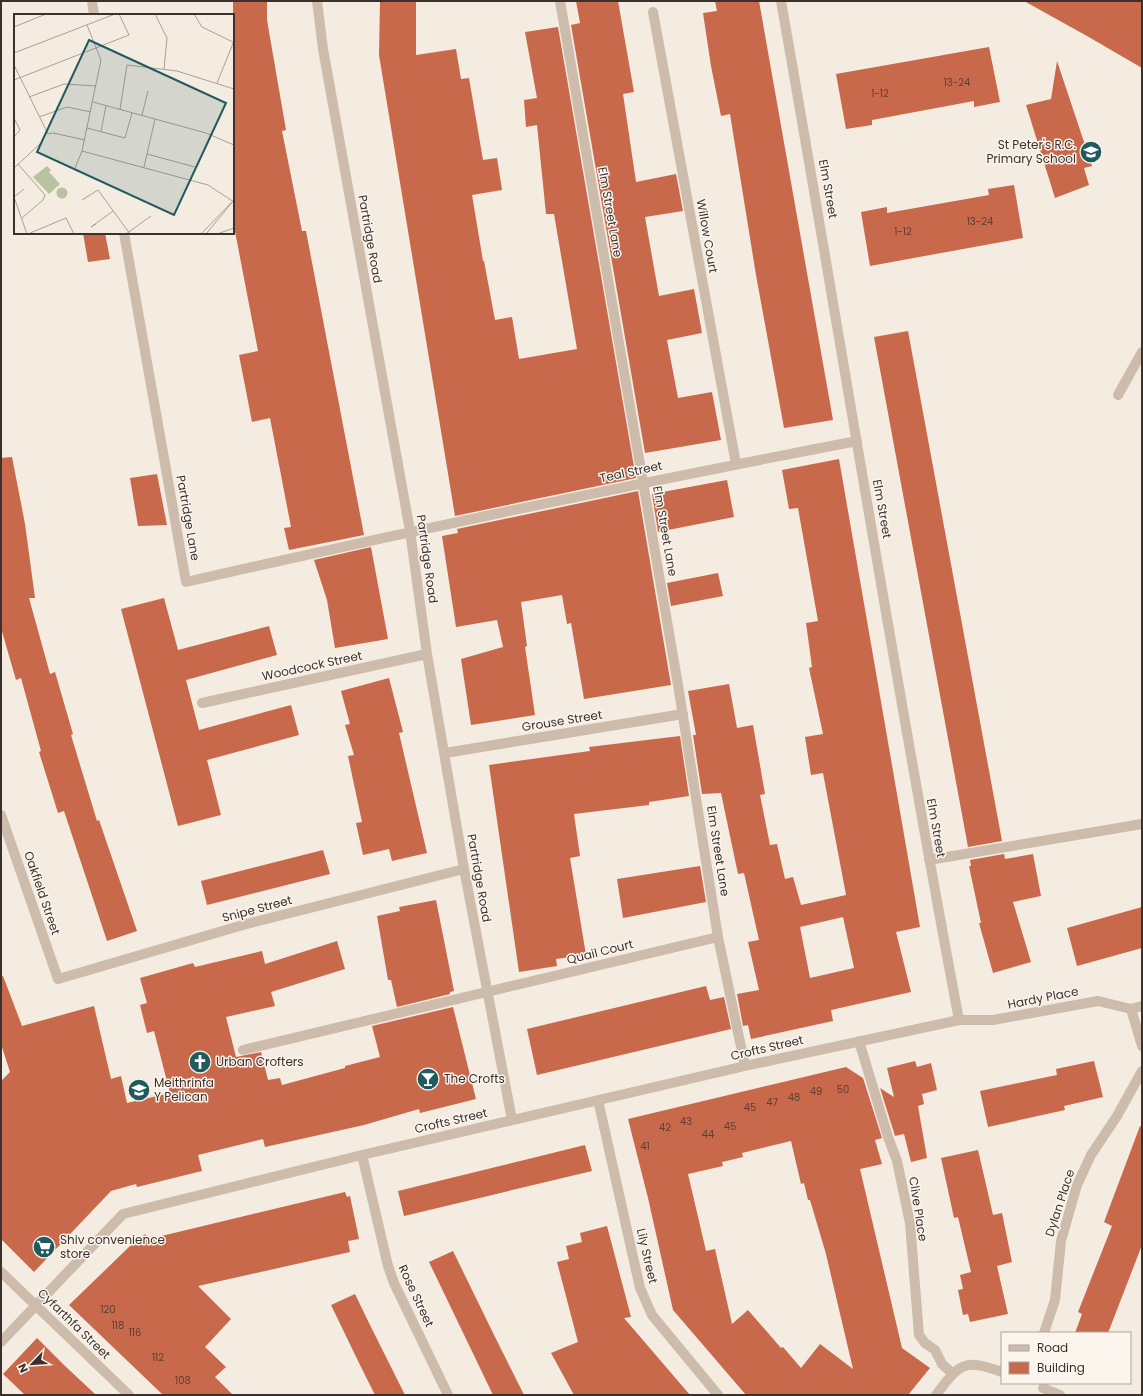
<svg xmlns="http://www.w3.org/2000/svg" width="1143" height="1396" font-family="Poppins,sans-serif">
<rect width="100%" height="100%" fill="#f4ebe1"/>
<path fill="#c8694b" fill-rule="evenodd" d="M233,1H267V20L286,130L282,131L302,231H306L364,535L289,550L284,528L291,527L270,418L252,422L239,355L258,351L233,221Z
M380,1H416V55L456,49L461,79L469,78L483,160L497,158L502,190L472,195L483,261H484L495,320L512,317L519,359L577,349L554,214H546L537,125L526,127L524,100L537,98L525,32L558,27L636,478L455,516L379,55Z
M576,1H618L634,92L623,94L636,182L676,174L683,211L645,217L659,296L694,289L702,333L667,340L678,398L712,392L721,440L645,453L571,25L580,23Z
M715,1H759L833,420L784,428L756,275L730,114L721,116L711,66L703,13L717,11Z
M1024,1H1142V68L1087,36Z
M989,47L1000,102L974,107V101L872,120V125L846,129L836,74Z
M1057,61L1092,166L1084,168L1089,185L1055,198L1026,105L1051,99Z
M1014,185L1023,238L870,266L861,212L887,207V213L989,195L988,189Z
M83,233H105L110,259L88,262Z
M908,331L1002,841L968,847L874,337Z
M12,457L25,524L35,598H29L50,674L55,672L73,734L71,735L97,821L99,820L137,931L107,941L64,811L58,813L39,752L41,751L21,678L16,680L1,628V458Z
M839,459L920,927L896,932L911,992L831,1010L833,1021L751,1039L748,1025L743,1026L737,994L759,990L748,942L759,940L744,873L738,874L721,793L702,794L693,735H696L688,691L729,684L737,728L753,725L765,794L760,795L770,845L777,844L785,879L793,877L801,905L846,895L823,773L811,775L805,737L823,734L809,668L812,667L806,623L818,621L798,508L789,509L782,470ZM843,917L854,968L810,978L800,927Z
M157,474L167,525L138,526L130,478Z
M727,480L734,517L658,532L652,494Z
M638,491L671,685L584,699L571,623L567,624L562,595L521,602L527,646L525,647L535,715L471,725L461,659L503,647L497,620L456,627L442,536L458,533L457,529Z
M371,547L388,639L335,648L327,600L314,560Z
M718,573L723,596L671,606L667,583Z
M164,598L178,650L269,626L277,655L186,680L199,730L291,705L299,735L207,760L221,815L178,826L121,609Z
M389,678L403,732L399,733L427,853L392,861L389,849L363,855L356,823L362,822L348,756L354,755L345,725L350,724L341,691Z
M680,736L689,796L649,802V805L574,814L580,856L570,858L586,955L556,959L557,966L519,972L489,765L590,751L589,747Z
M323,850L330,874L207,905L201,881Z
M1004,854L1005,859L1033,854L1041,896L1013,902L1031,962L993,973L979,923H981L969,866H971L970,860Z
M700,866L706,902L623,918L617,879Z
M436,900L454,991L450,992V994L397,1007L391,980H388L377,916L400,911L399,907Z
M1142,907V948L1077,966L1067,928Z
M337,941L345,969L271,992L275,1006L226,1017L236,1057L261,1052L268,1080L280,1078L282,1085L345,1068V1066L380,1057L372,1026L453,1007L476,1099L420,1113L419,1109L364,1125L265,1147L263,1139L198,1155L202,1171L137,1187L136,1184L111,1191L34,1272L1,1239V1081L10,1072L1,1044V977L3,976L22,1026L94,1006L111,1079L121,1076L127,1103L170,1093L154,1031L147,1033L140,1005L147,1003L140,978L193,963L195,967L262,951L265,964Z
M706,986L710,1000L724,997L731,1029L537,1075L527,1029Z
M915,1061L917,1067L931,1063L937,1090L922,1094L924,1104L918,1106L927,1158L911,1162L904,1134L895,1136L880,1088L894,1097L887,1068Z
M1094,1061L1103,1097L1064,1106L1065,1110L988,1127L980,1091L1057,1075L1056,1069Z
M846,1067L863,1078L882,1138L875,1140L882,1164L860,1169L902,1348L930,1368L908,1395H746L673,1310L648,1198L628,1119ZM791,1141L801,1184L804,1183L808,1200H810L826,1254L853,1369L820,1344L801,1368L783,1347L781,1348L748,1310L732,1324L715,1249L706,1251L688,1174L723,1166L722,1162L743,1157L742,1153Z
M1140,1126L1142,1127V1245L1108,1333H1075L1082,1314L1078,1312L1112,1226L1104,1222Z
M585,1145L592,1171L404,1216L398,1191Z
M978,1150L993,1215L1002,1213L1012,1262L997,1266L1008,1314L970,1322L968,1314L963,1315L958,1290L963,1289L960,1275L971,1272L958,1217L954,1218L941,1158Z
M345,1192L347,1197L350,1196L359,1239L348,1241L350,1252L198,1286L231,1319L205,1347L226,1367L215,1377L233,1395H163L69,1305L130,1246L145,1234L149,1239Z
M607,1226L631,1317L624,1318L690,1395H574L551,1353L578,1342L557,1262L569,1259L566,1246L582,1242L580,1233Z
M453,1251L495,1337L524,1395H493L429,1262Z
M355,1294L369,1323L405,1395H375L360,1365L331,1305Z
M37,1338L64,1365L96,1395H25L3,1374Z"/>
<g fill="none" stroke-linecap="round" stroke-linejoin="round">
<path stroke="#cdbbac" stroke-width="10" d="M92,1L94,15
M317,1L323,49L410,531L427,654L464,869L512,1120
M560,1L678,685L718,937L745,1066
M781,1C841,341 895,682 959,1020
M653,12L736,464
M124,233L186,582C409,531 633,484 857,441
M1118,395L1142,352
M202,703L427,654
M445,753L683,714
M1,815L58,979L243,925L464,869
M929,860L1142,824
M1131,1009L1142,1046
M859,1041L888,1137L897,1161L910,1223L919,1335L925,1343L935,1350L942,1364L952,1373
M243,1050L718,937
M598,1100L640,1288L652,1315L718,1395
M362,1155L388,1266L394,1283L448,1395
M1,1272L129,1395
M1044,1333L1055,1300L1061,1241L1077,1185L1091,1155L1117,1116L1142,1071
M1,1342L123,1214L362,1155L745,1066L959,1020H993L1098,1001L1131,1009L1142,1006
M1043,1388L1060,1395
M936,1395C959,1364 964,1358 1002,1372"/>
</g>
<defs>
<g id="school-disc" transform="scale(1.15)"><circle r="9.5" fill="#1f5a5e" stroke="#fbf5ee"/><path d="M0-5L7-2L0 1L-7-2ZM-4 1L0 2.5L4 1V4Q0 6-4 4Z" fill="#fff"/></g>
<g id="church-disc" transform="scale(1.15)"><circle r="9.5" fill="#1f5a5e" stroke="#fbf5ee"/><path d="M-1.2-6h2.4v3.5h3.3v2.4h-3.3V6h-2.4V-.1h-3.3v-2.4h3.3Z" fill="#fff"/></g>
<g id="bar-disc" transform="scale(1.15)"><circle r="9.5" fill="#1f5a5e" stroke="#fbf5ee"/><path d="M-6-5H6L.8 .8V4.5H3.5V6h-7V4.5H-.8V.8Z" fill="#fff"/></g>
<g id="supermarket-disc" transform="scale(1.15)"><circle r="9.5" fill="#1f5a5e" stroke="#fbf5ee"/><path d="M-6-5.5h2.5l.6 2H6L4.5 2H-2.5L-4.4-4H-6ZM-1.5 3.2a1.3 1.3 0 1 0 .1 0ZM3 3.2a1.3 1.3 0 1 0 .1 0Z" fill="#fff"/></g>
</defs>
<g fill-rule="evenodd">
<use href="#school-disc" x="1091" y="152"/>
<use href="#church-disc" x="200" y="1062"/>
<use href="#bar-disc" x="428" y="1079"/>
<use href="#school-disc" x="139" y="1090"/>
<use href="#supermarket-disc" x="44" y="1247"/>
</g>
<g text-anchor="middle" stroke-width="3" stroke-linejoin="round" paint-order="stroke">
<g font-size="10" fill="#5e3e33">
<text x="957" y="86">13-24</text>
<text x="880" y="97">1-12</text>
<text x="980" y="225">13-24</text>
<text x="903" y="235">1-12</text>
<text x="843" y="1093">50</text>
<text x="816" y="1095">49</text>
<text x="794" y="1101">48</text>
<text x="772" y="1106">47</text>
<text x="750" y="1111">45</text>
<text x="686" y="1125">43</text>
<text x="730" y="1130">45</text>
<text x="665" y="1131">42</text>
<text x="708" y="1138">44</text>
<text x="645" y="1150">41</text>
<text x="108" y="1313">120</text>
<text x="118" y="1329">118</text>
<text x="135" y="1336">116</text>
<text x="158" y="1361">112</text>
<text x="183" y="1384">108</text>
</g>
<g font-size="12" fill="#3b302b" stroke="#fbf5ee" text-anchor="start">
<text x="1076" y="149" text-anchor="end">St Peter's R.C.<tspan x="1076" dy="14">Primary School</tspan></text>
<text x="216" y="1066">Urban Crofters</text>
<text x="444" y="1083">The Crofts</text>
<text x="154" y="1087">Meithrinfa<tspan x="154" dy="14">Y Pelican</tspan></text>
<text x="60" y="1244">Shiv convenience<tspan x="60" dy="14">store</tspan></text>
</g>
<g font-size="12" fill="#3b302b" stroke="#fbf5ee">
<text transform="translate(828 189) rotate(80)" y="4">Elm Street</text>
<text transform="translate(610 212) rotate(80)" y="4">Elm Street Lane</text>
<text transform="translate(707 236) rotate(80)" y="4">Willow Court</text>
<text transform="translate(370 239) rotate(80)" y="4">Partridge Road</text>
<text transform="translate(631 472) rotate(-12)" y="4">Teal Street</text>
<text transform="translate(882 509) rotate(80)" y="4">Elm Street</text>
<text transform="translate(188 518) rotate(80)" y="4">Partridge Lane</text>
<text transform="translate(665 531) rotate(80)" y="4">Elm Street Lane</text>
<text transform="translate(427 559) rotate(82)" y="4">Partridge Road</text>
<text transform="translate(312 666) rotate(-12)" y="4">Woodcock Street</text>
<text transform="translate(562 721) rotate(-9)" y="4">Grouse Street</text>
<text transform="translate(936 828) rotate(80)" y="4">Elm Street</text>
<text transform="translate(718 851) rotate(81)" y="4">Elm Street Lane</text>
<text transform="translate(479 878) rotate(80)" y="4">Partridge Road</text>
<text transform="translate(42 893) rotate(71)" y="4">Oakfield Street</text>
<text transform="translate(257 909) rotate(-15)" y="4">Snipe Street</text>
<text transform="translate(600 952) rotate(-14)" y="4">Quail Court</text>
<text transform="translate(1043 998) rotate(-11)" y="4">Hardy Place</text>
<text transform="translate(767 1048) rotate(-13)" y="4">Crofts Street</text>
<text transform="translate(451 1121) rotate(-13)" y="4">Crofts Street</text>
<text transform="translate(1060 1203) rotate(-72)" y="4">Dylan Place</text>
<text transform="translate(918 1209) rotate(81)" y="4">Clive Place</text>
<text transform="translate(647 1256) rotate(77)" y="4">Lily Street</text>
<text transform="translate(416 1296) rotate(65)" y="4">Rose Street</text>
<text transform="translate(74 1324) rotate(44)" y="4">Cyfarthfa Street</text>
</g>
</g>
<g transform="translate(14 14)">
<rect width="220" height="220" fill="#f4ebe1"/>
<path d="M33,152L37,156L35,158L46,170L35,180L19,163ZM42.5 179a5.5 5.5 0 1 1 11 0a5.5 5.5 0 1 1-11 0Z" fill="#b8c4a0"/>
<path fill="none" stroke="#aaa098" stroke-width="1" d="M141,0L153,24L150,55M180,0L188,13L219,28M0,13L32,0M0,39L101,0M0,51L34,120M0,66L115,21L105,0M203,69L220,27M15,83L50,70L82,72M79,88L192,119L220,131M106,95L113,51L163,57L220,75M128,101L134,77M25,103L53,93L77,98M0,104L6,116L0,123M73,114L111,124L118,99M87,117L92,92M34,120L39,119L71,126M68,137L194,171L220,188M133,140L181,153M4,150L31,181L29,186L8,204M130,153L141,105M0,154L28,128M61,154L68,137L87,46L73,11M0,183L10,175M0,183L13,220M68,186L84,176L116,220M82,210L77,213L99,197M14,220L52,204L60,220M112,220L137,202M187,220L219,187M192,220L220,186M203,220L220,214"/>
<path fill="#1f5a5e" fill-opacity="0.15" stroke="#1f5a5e" stroke-width="2" d="M75,26L212,89L160,201L23,138Z"/>
<rect width="220" height="220" fill="none" stroke="#3b302b" stroke-width="2"/>
</g>
<rect width="1143" height="1396" fill="none" stroke="#3b302b" stroke-width="4"/>
<rect x="1001" y="1332" width="130" height="52" fill="#fbf5ee" stroke="#aea6a0"/>
<rect x="1009" y="1345" width="20" height="6" fill="#cdbbac" stroke="#aea6a0"/>
<text x="1037" y="1352" font-size="12" fill="#3b302b">Road</text>
<rect x="1009" y="1362" width="20" height="12" fill="#c8694b" stroke="#aea6a0"/>
<text x="1037" y="1372" font-size="12" fill="#3b302b">Building</text>
<g transform="translate(32 1364) rotate(245)" stroke="#fbf5ee" stroke-width="3" paint-order="stroke">
<path d="M0-3L7 15L0 10L-7 15Z" fill="#3b302b"/>
<text y="-6" font-size="11" font-weight="bold" text-anchor="middle" fill="#3b302b">N</text>
</g>
</svg>
